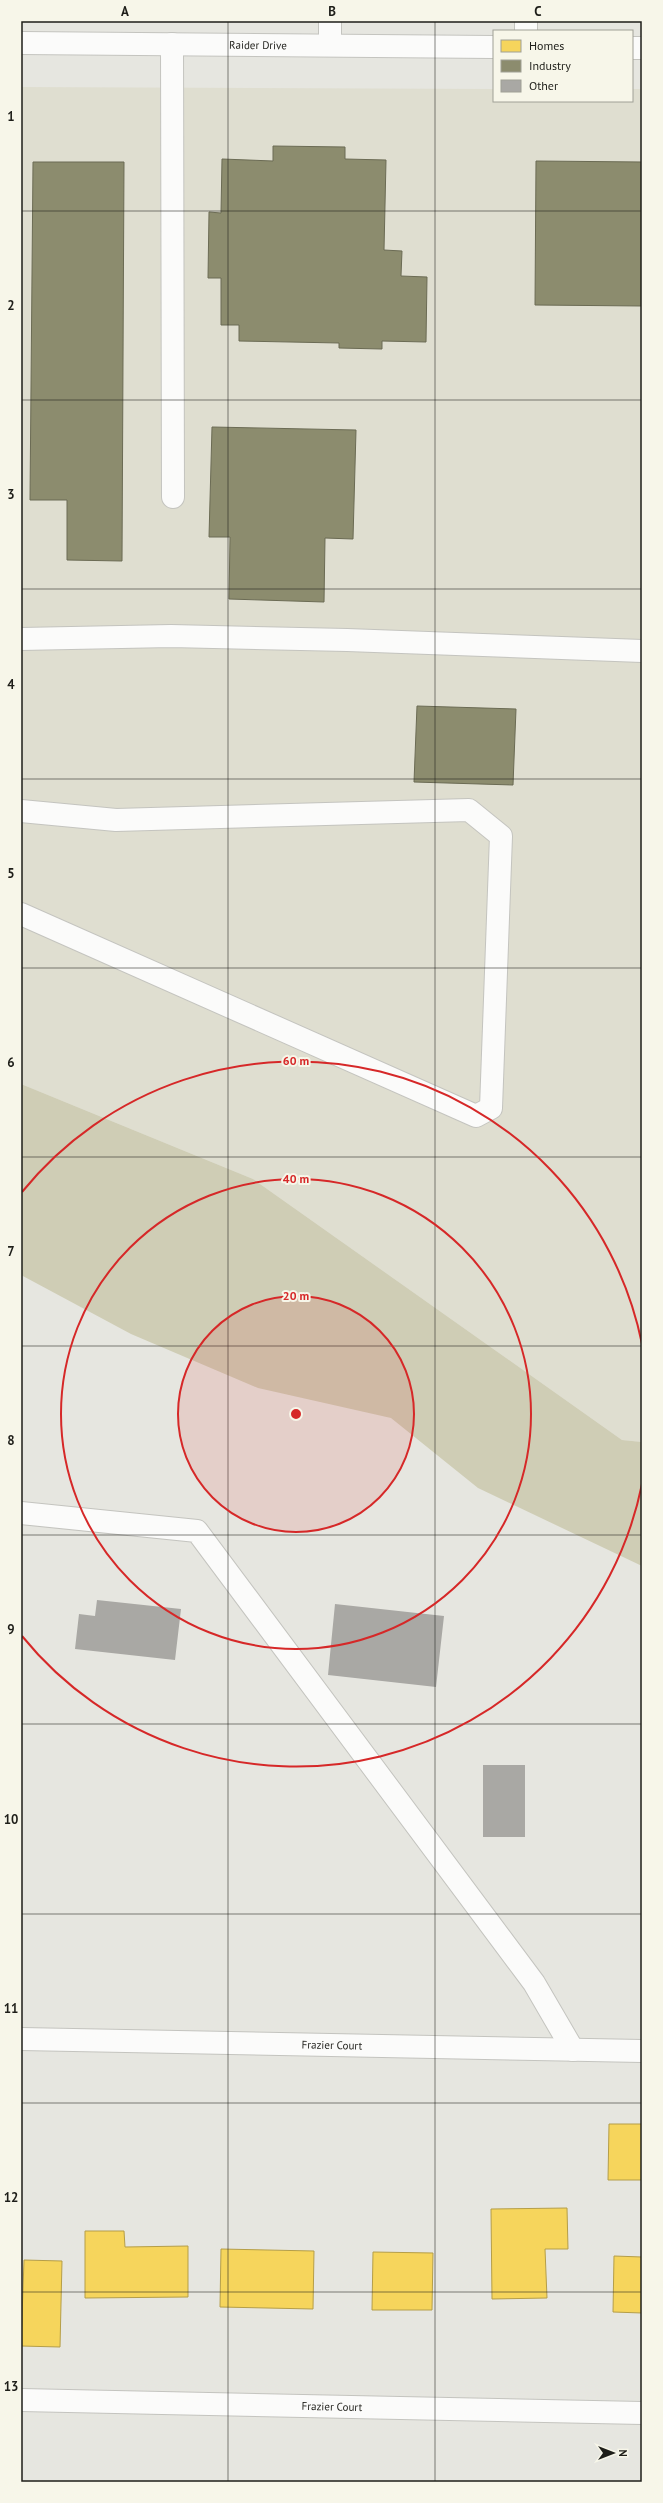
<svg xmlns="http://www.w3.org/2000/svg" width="663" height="2503" font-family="'PT Sans',sans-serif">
<rect width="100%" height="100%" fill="#e6e6e0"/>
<path fill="#dfded0" d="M21,87L494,89V101H632V89H642V1442L622,1440L253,1179L21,1084Z"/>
<path fill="#cfcdb5" d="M21,1084L253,1179L622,1440L642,1442V1566L478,1488L391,1418L258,1388L131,1334L21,1275Z"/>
<path fill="#f6d55c" stroke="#b59e48" d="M609,2124H642V2180H608Z
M567,2208L568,2249H545L547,2298L492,2299L491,2209Z
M85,2231H124L125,2247L188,2246V2297L85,2298Z
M221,2249L314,2251L313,2309L220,2307Z
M373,2252L433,2253L432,2310H372Z
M614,2256L642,2257V2313L613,2312Z
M24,2260L62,2261L60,2347L21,2346Z"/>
<path fill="#8c8c6e" stroke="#6b6b54" d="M273,146L345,147V159L386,160L384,250L402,251L401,276L427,277L426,342L382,341V349L339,348V343L239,341V325H221V278H208L209,212L221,213L222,159L273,161Z
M536,161L642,162V306L535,305Z
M33,162H124L122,561L67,560V500H30Z
M212,427L356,430L353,539L325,538L324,602L229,599L230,537H209Z
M417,706L516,709L513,785L414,782Z"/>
<path fill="#a9a8a4" d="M97,1600L181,1609L175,1660L75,1649L79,1614L95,1616Z
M335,1604L444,1616L436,1687L328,1675Z
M483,1765H525V1837H483Z"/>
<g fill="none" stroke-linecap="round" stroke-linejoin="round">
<g stroke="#c4c4bf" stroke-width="24">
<g id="minor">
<path d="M330,21V45"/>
<path d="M526,21V31"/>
<path d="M172,44L173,497"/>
<path d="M21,639L171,636L347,640L642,651"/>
<path d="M21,811L116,820L469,810L501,836L491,1108L476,1116L21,914"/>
<path d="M21,1513L197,1531L534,1983L573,2050"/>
<path id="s1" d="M21,2039L642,2051"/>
<path id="s2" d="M21,2400L642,2413"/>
</g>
</g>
<g stroke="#c4c4bf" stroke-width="24">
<g id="major">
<path id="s3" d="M21,43L494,47"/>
<path d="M632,48H642"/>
</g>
</g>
<use href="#minor" stroke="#fbfbfa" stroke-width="22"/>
<use href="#major" stroke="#fbfbfa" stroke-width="22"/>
</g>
<path fill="none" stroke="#1e1e19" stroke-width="1" stroke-opacity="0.55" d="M228,21V2482M435,21V2482M21,211H642M21,400H642M21,589H642M21,779H642M21,968H642M21,1157H642M21,1346H642M21,1535H642M21,1724H642M21,1914H642M21,2103H642M21,2292H642"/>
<circle cx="296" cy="1414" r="118" fill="#d62828" fill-opacity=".12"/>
<g fill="none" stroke="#d62828" stroke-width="2">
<circle cx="296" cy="1414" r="118"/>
<circle cx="296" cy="1414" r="235"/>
<path d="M642 1484A353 353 0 0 1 22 1636M22 1192A353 353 0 0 1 642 1344"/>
</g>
<g text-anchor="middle" stroke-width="4" stroke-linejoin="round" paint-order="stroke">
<g font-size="11" fill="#1e1e19" stroke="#f7f6e9">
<text dy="4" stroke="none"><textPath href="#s3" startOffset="237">Raider Drive</textPath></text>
<text dy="4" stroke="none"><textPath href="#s1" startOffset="311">Frazier Court</textPath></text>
<text dy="4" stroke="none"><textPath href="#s2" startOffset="311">Frazier Court</textPath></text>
</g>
</g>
<circle cx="296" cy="1414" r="6" fill="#d62828" stroke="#f7f6e9" stroke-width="2"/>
<g font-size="12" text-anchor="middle" font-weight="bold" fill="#d62828" stroke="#f7f6e9" stroke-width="4" stroke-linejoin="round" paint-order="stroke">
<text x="296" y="1065">60 m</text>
<text x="296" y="1183">40 m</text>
<text x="296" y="1300">20 m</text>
</g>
<rect width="663" height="2503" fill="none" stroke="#f7f6e9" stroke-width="44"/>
<rect x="493" y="30" width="140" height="72" fill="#f7f6e9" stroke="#a0a096"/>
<rect x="501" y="40" width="20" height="12" fill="#f6d55c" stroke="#a0a096"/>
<text x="529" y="50" font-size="12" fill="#1e1e19">Homes</text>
<rect x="501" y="60" width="20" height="12" fill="#8c8c6e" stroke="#a0a096"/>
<text x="529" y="70" font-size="12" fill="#1e1e19">Industry</text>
<rect x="501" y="80" width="20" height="12" fill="#a9a8a4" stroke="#a0a096"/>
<text x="529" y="90" font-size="12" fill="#1e1e19">Other</text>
<g transform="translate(613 2453) rotate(90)" stroke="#f7f6e9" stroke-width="3" paint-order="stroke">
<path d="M0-3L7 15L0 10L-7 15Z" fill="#1e1e19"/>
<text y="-6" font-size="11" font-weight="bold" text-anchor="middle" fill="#1e1e19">N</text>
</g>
<rect x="22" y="22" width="619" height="2459" fill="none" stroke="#1e1e19" stroke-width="1.5"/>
<g font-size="13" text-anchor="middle" font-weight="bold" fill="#1e1e19">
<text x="125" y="16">A</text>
<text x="332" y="16">B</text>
<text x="538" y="16">C</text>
<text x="11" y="121">1</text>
<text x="11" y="310">2</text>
<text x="11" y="499">3</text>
<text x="11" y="689">4</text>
<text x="11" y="878">5</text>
<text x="11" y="1067">6</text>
<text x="11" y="1256">7</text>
<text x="11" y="1445">8</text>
<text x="11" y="1634">9</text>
<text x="11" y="1824">10</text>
<text x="11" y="2013">11</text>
<text x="11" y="2202">12</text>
<text x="11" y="2391">13</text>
</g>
</svg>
